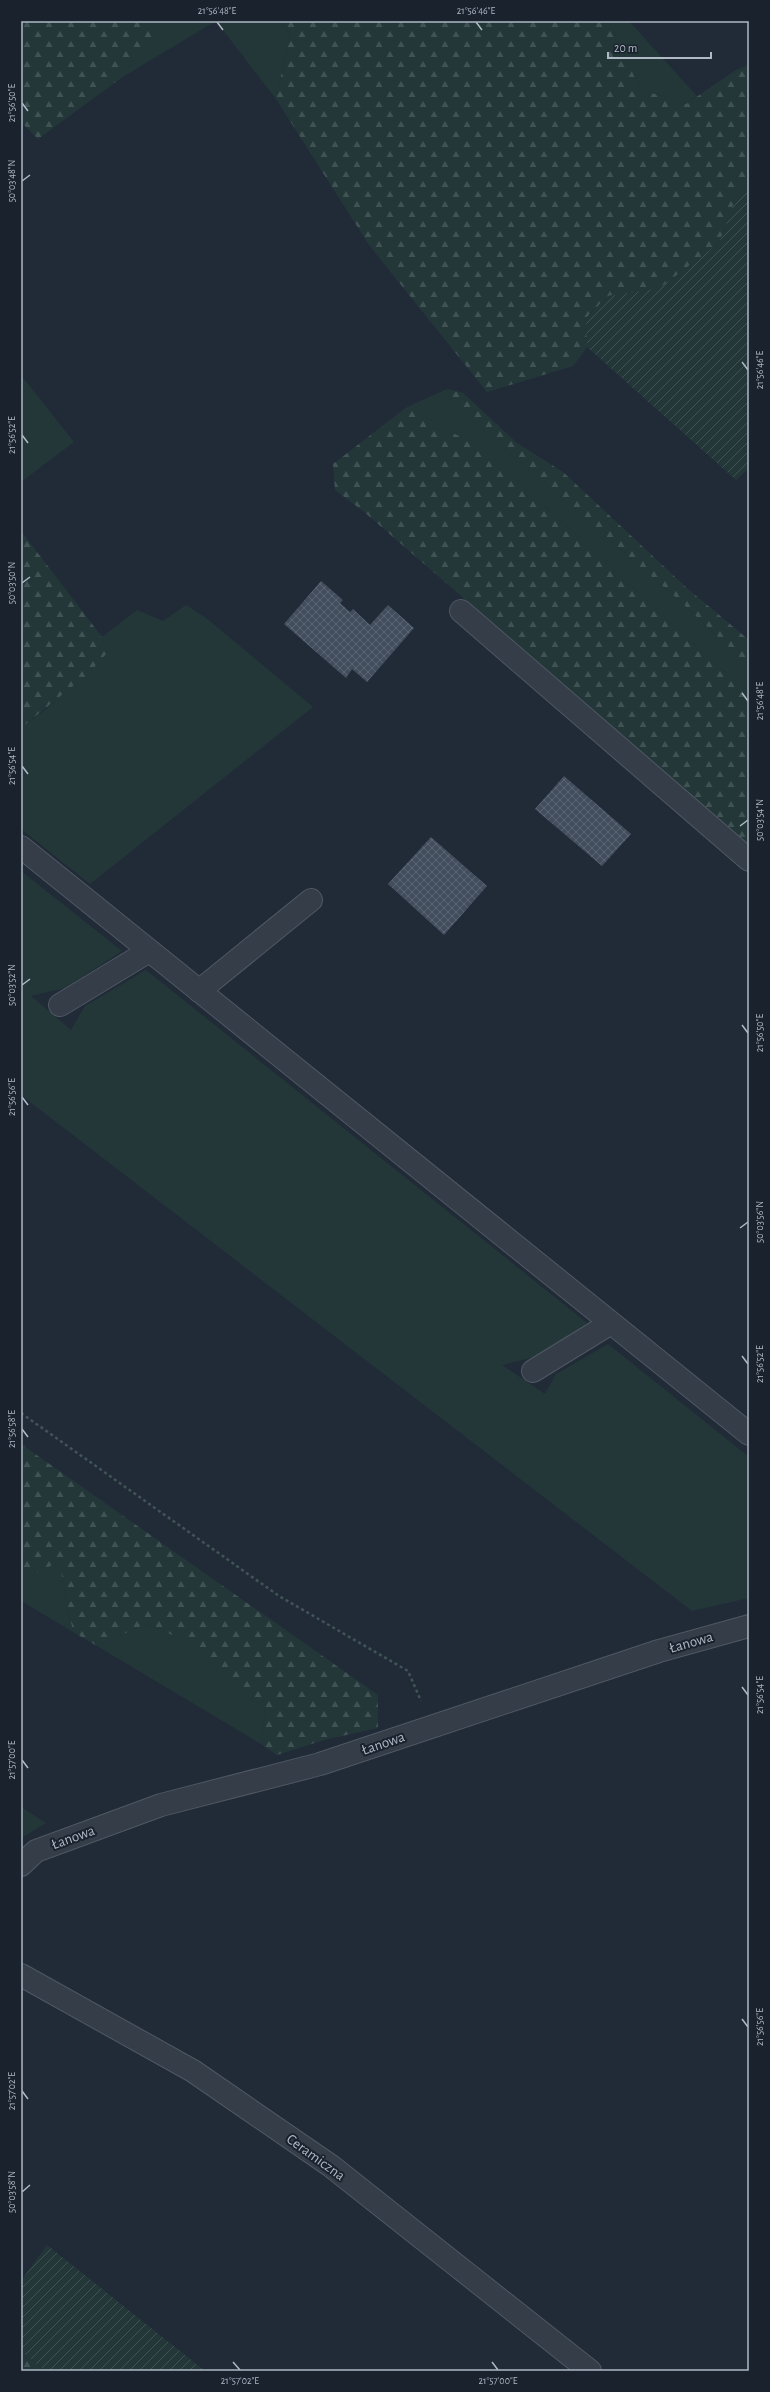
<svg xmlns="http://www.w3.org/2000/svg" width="770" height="2392" font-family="'Alegreya Sans',sans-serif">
<defs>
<pattern id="forest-firs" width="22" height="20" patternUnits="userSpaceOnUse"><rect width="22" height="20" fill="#233739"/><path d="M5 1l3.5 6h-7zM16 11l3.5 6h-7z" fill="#405254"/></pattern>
<pattern id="garden-furrows" width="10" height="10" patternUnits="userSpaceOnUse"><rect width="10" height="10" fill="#233739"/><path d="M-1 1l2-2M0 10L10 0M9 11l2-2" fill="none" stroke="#405254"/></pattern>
<pattern id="building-cross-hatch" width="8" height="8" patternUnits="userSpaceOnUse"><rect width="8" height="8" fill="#424e5d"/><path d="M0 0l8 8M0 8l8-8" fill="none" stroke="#5b6573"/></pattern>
</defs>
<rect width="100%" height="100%" fill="#212b38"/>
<path fill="#233739" d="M150,21H279L290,33L276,99L216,21L121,78L157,31Z
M609,21H629L697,96L686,104L640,89Z
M21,375L74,442L21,482Z
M447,389L452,403L682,603L749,666V695L484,450L407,407Z
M186,605L206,618L313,707L90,884L21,829V728L45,710L107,653L102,637L137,610L163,621Z
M21,871L122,951L65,988L31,996L71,1030L85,1006L146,970L587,1323L538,1356L502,1365L545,1394L556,1374L608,1344L749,1457V1598L692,1611L21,1095Z
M59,1562L73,1632L21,1601V1580Z
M146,1624L179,1638L265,1710L261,1744L97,1646Z
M21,1807L46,1823L21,1838Z"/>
<path fill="url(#forest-firs)" d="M21,21H150L157,31L121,78L38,139L21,122Z
M279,21H609L640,89L686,104L736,70L749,65V184L738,192L719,243L660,288L608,296L586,318L587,347L573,366L487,392L369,245L276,99L290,33Z
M447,389L463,393L517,443L563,472L688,589L749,640V666L682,603L452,403Z
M407,407L484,450L749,695V845L363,511L335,490L333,464Z
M21,531L102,637L107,653L89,673L21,728Z
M21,1444L378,1695V1728L324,1740L277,1755L261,1744L265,1710L179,1638L146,1624L97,1646L73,1632L59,1562L21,1580Z
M21,2351L45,2371H21Z"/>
<path fill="url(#garden-furrows)" d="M749,184V468L736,480L587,347L586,318L608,296L660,288L719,243L738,192Z
M47,2245L205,2371H45L21,2351V2281Z"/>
<path fill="url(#building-cross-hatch)" d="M321,581L343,600L340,603L350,612L353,609L370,625L388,605L414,628L367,682L352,669L346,678L284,624Z
M564,776L631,834L602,866L535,809Z
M431,837L487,886L444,935L388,884Z"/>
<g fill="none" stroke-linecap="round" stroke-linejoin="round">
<g stroke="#4f5863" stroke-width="24">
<path id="minor" d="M461,611L749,860
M21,847L749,1434
M199,991L311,900
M60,1005L149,951
M533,1371L611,1323
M21,1865L36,1851L161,1805L320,1764L659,1651L749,1626
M21,1975L193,2071L331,2166L590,2371"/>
</g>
<path stroke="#405456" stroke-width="2.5" stroke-dasharray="3 3" stroke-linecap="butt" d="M21,1413L279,1596L408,1671L421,1701"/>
<use href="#minor" stroke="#343d48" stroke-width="22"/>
</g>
<path fill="none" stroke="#afb8c5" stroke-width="1.5" d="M217,22L223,30M476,22L482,30M22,103L28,111M22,181L30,175M742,362L748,370M22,435L28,443M22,583L30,577M742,693L748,701M22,766L28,774M740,826L748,820M22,985L30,979M742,1025L748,1033M22,1097L28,1105M740,1228L748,1222M742,1356L748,1364M22,1429L28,1437M742,1687L748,1695M22,1760L28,1768M742,2019L748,2027M22,2091L28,2099M22,2192L30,2185M233,2362L240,2370M492,2362L498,2370"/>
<g text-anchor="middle" stroke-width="4" stroke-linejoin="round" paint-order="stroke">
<g font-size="15" fill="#afb8c5" stroke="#1a222d">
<text transform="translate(691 1642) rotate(-16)" y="5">Łanowa</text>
<text transform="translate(383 1743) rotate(-19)" y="5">Łanowa</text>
<text transform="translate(73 1837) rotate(-20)" y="5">Łanowa</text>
<text transform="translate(316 2157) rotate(36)" y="5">Ceramiczna</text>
</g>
</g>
<rect width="770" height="2392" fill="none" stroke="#1a222d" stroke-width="44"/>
<path d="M608 52v6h103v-6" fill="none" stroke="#afb8c5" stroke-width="2"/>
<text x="614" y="52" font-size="12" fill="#afb8c5" stroke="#1a222d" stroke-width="3" paint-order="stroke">20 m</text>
<rect x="22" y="22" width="726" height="2348" fill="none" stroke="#afb8c5" stroke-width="1.5"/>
<g font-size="10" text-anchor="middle" fill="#afb8c5">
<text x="217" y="14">21°56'48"E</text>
<text x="476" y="14">21°56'46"E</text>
<text transform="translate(11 103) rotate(-90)" y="4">21°56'50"E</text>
<text transform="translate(11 181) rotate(-90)" y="4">50°03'48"N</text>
<text transform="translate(759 370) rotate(-90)" y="4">21°56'46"E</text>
<text transform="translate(11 435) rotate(-90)" y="4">21°56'52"E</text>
<text transform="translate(11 583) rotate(-90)" y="4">50°03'50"N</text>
<text transform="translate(759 701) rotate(-90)" y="4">21°56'48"E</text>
<text transform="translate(11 766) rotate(-90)" y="4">21°56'54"E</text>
<text transform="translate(759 820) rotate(-90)" y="4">50°03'54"N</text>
<text transform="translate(11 985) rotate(-90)" y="4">50°03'52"N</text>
<text transform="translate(759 1033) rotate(-90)" y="4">21°56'50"E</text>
<text transform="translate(11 1097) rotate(-90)" y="4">21°56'56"E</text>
<text transform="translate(759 1222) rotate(-90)" y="4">50°03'56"N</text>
<text transform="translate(759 1364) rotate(-90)" y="4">21°56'52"E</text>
<text transform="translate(11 1429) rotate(-90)" y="4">21°56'58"E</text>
<text transform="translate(759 1695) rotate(-90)" y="4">21°56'54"E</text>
<text transform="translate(11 1760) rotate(-90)" y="4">21°57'00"E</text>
<text transform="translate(759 2027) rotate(-90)" y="4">21°56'56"E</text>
<text transform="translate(11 2091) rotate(-90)" y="4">21°57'02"E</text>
<text transform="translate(11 2192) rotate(-90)" y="4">50°03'58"N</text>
<text x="240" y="2384">21°57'02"E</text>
<text x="498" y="2384">21°57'00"E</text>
</g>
</svg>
